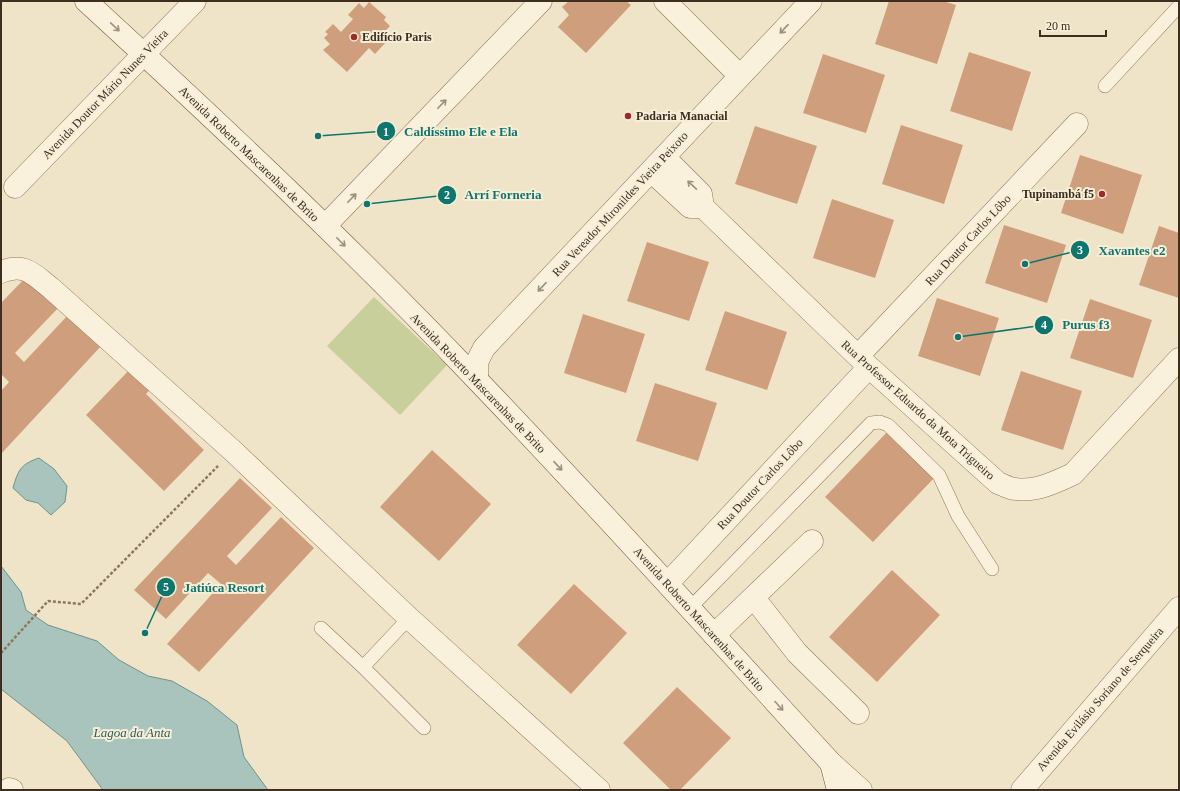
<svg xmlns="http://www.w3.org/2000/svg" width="1180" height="791" font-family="Georgia,serif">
<rect width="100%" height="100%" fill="#f0e4c8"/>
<path fill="#c9cf9b" d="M374,297L447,365L400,415L327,346Z"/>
<path fill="#a9c4bc" stroke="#6f938a" d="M39,458L54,469L67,486L65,502L51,515L38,503L26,500L13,488C18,470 21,464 39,458Z
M1,566L21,592L26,610L48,625L97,641L119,660L148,676L172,681L207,701L237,725L244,757L268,790H103L67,741L1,689Z"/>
<path fill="#cf9f7d" d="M569,1H626L631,5L586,53L558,27L569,15L562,7Z
M889,1H943L956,5L937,64L875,44Z
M369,2L386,17L384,20L390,26L381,35L387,41L375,54L369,48L347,72L323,50L330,44L324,38L328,34L325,32L333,24L341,32L353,19L348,15L359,3L364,8Z
M969,52L1031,72L1012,131L950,111Z
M823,54L885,75L866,133L803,113Z
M901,125L963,145L944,204L882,184Z
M755,126L817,146L797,204L735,184Z
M1080,155L1142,175L1123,234L1061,213Z
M832,199L894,220L875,278L813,258Z
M1004,225L1066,245L1047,303L985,283Z
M1159,226L1179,233V298L1139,285Z
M647,242L709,262L689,321L627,301Z
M28,275L60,306L15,353L24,362L69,314L102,345L1,454V391L9,382L1,374V303Z
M937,298L999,318L980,376L918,356Z
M1090,299L1152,320L1133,378L1070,358Z
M725,311L787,332L767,390L705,370Z
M583,314L645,334L626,393L564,373Z
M133,366L153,386L146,394L204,450L164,491L86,415Z
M1021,371L1082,391L1063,450L1001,430Z
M655,383L717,403L698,461L636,441Z
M889,430L936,476L873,542L825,497Z
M432,450L491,504L439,561L380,507Z
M240,478L272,508L227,556L236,565L281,517L314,548L199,672L167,644L221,584L208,573L166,619L134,590Z
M892,570L940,615L877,682L829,637Z
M574,584L627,633L571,694L517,645Z
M677,687L731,738L680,790H671L623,743Z"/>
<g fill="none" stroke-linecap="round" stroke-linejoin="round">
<g stroke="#8d765c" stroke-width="14">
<path id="lane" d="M1105,86L1179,6
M690,608L871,423L880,422L888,425L939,475L958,516L992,569
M409,618L363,667L424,728
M321,628L363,667"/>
</g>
<g stroke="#8d765c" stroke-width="23">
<path id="street" d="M665,1L740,76
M664,157L701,194L703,207L869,367L998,483C1004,485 1010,489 1016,489C1035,492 1056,482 1073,474L1179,359
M651,171L690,207H703
M15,187L195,1
M325,226L541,1
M1,272C25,262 34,275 52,289L233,451L409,618L599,790
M858,356L1077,124
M477,379V362L484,348L811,1
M668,583L869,367
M754,598L797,653L858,713
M714,635L812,541
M831,763L861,790
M9,789L12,790
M1022,790L1179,608"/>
</g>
<g stroke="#6f573f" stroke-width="23">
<path id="secondary" d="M86,1C220,124 353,249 478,381C598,506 714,635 831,763L838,790"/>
</g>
<path stroke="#8d765c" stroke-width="2.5" stroke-dasharray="3 2" stroke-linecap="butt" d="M1,653L48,601L81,604L218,466"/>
<use href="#lane" stroke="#faf1dc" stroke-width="13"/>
<use href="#street" stroke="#faf1dc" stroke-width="22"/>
<use href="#secondary" stroke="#faf1dc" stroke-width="22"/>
</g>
<defs><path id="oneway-shaft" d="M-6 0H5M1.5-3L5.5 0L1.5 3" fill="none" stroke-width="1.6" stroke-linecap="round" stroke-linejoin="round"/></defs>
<g stroke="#9c907e">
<use href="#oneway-shaft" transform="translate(115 27) rotate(43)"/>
<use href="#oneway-shaft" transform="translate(784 29) rotate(133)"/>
<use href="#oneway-shaft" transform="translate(442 104) rotate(-46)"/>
<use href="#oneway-shaft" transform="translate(692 185) rotate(-137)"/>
<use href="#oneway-shaft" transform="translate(352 198) rotate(-46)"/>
<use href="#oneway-shaft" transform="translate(341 242) rotate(45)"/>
<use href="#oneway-shaft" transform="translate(542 287) rotate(133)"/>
<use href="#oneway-shaft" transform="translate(558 466) rotate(47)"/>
<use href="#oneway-shaft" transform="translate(779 706) rotate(48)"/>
</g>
<g fill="#9e2a2b" stroke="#f7eed8" stroke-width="1.5">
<circle cx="354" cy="37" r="4"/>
<circle cx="628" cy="116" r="4"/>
<circle cx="1102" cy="194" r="4"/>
</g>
<g text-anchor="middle" stroke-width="4" stroke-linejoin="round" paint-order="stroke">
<g font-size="12" font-weight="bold" fill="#3d2e20" stroke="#f7eed8" text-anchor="start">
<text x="362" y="41">Edifício Paris</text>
<text x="636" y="120">Padaria Manacial</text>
<text x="1094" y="198" text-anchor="end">Tupinambá f5</text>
</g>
<g font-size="12" fill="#3d2e20" stroke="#f7eed8">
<text transform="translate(105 94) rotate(-46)" y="4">Avenida Doutor Mário Nunes Vieira</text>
<text transform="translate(249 154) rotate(44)" y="4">Avenida Roberto Mascarenhas de Brito</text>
<text transform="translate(620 204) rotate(-47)" y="4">Rua Vereador Mironildes Vieira Peixoto</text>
<text transform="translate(968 240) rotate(-47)" y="4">Rua Doutor Carlos Lôbo</text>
<text transform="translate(478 383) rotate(46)" y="4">Avenida Roberto Mascarenhas de Brito</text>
<text transform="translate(918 410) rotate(42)" y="4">Rua Professor Eduardo da Mota Trigueiro</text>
<text transform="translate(760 484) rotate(-47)" y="4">Rua Doutor Carlos Lôbo</text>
<text transform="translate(699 619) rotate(48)" y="4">Avenida Roberto Mascarenhas de Brito</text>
<text transform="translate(1100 699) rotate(-49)" y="4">Avenida Evilásio Soriano de Serqueira</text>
</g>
<g font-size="13" font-style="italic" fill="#2f5d5a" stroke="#f7eed8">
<text x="132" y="737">Lagoa da Anta</text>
</g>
</g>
<path fill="none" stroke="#0f766e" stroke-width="1.5" d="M318 136L386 131M367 204L447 195M1025 264L1080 250M958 337L1044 325M145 633L166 587"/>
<g fill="#0f766e" stroke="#f7eed8" stroke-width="1.5">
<circle cx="318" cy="136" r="4"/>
<circle cx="367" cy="204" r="4"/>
<circle cx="1025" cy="264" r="4"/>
<circle cx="958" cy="337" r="4"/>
<circle cx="145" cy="633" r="4"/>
<circle cx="386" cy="131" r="10"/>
<circle cx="447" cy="195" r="10"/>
<circle cx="1080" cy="250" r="10"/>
<circle cx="1044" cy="325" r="10"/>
<circle cx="166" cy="587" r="10"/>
</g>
<g font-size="12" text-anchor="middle" font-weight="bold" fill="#fff">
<text x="386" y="136">1</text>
<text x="447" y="199">2</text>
<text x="1080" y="254">3</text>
<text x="1044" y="329">4</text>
<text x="166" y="591">5</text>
</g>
<g font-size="13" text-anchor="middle" font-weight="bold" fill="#0f766e" stroke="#f7eed8" stroke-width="4" stroke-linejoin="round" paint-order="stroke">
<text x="461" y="136">Caldíssimo Ele e Ela</text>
<text x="503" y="199">Arrí Forneria</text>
<text x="1132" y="255">Xavantes e2</text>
<text x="1086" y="329">Purus f3</text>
<text x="224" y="592">Jatiúca Resort</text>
</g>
<rect width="1180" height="791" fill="none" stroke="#3d2e20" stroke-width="4"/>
<path d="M1040 30v6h66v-6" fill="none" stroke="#3d2e20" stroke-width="2"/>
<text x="1046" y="30" font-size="12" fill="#3d2e20" stroke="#f7eed8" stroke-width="3" paint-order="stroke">20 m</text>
</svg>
